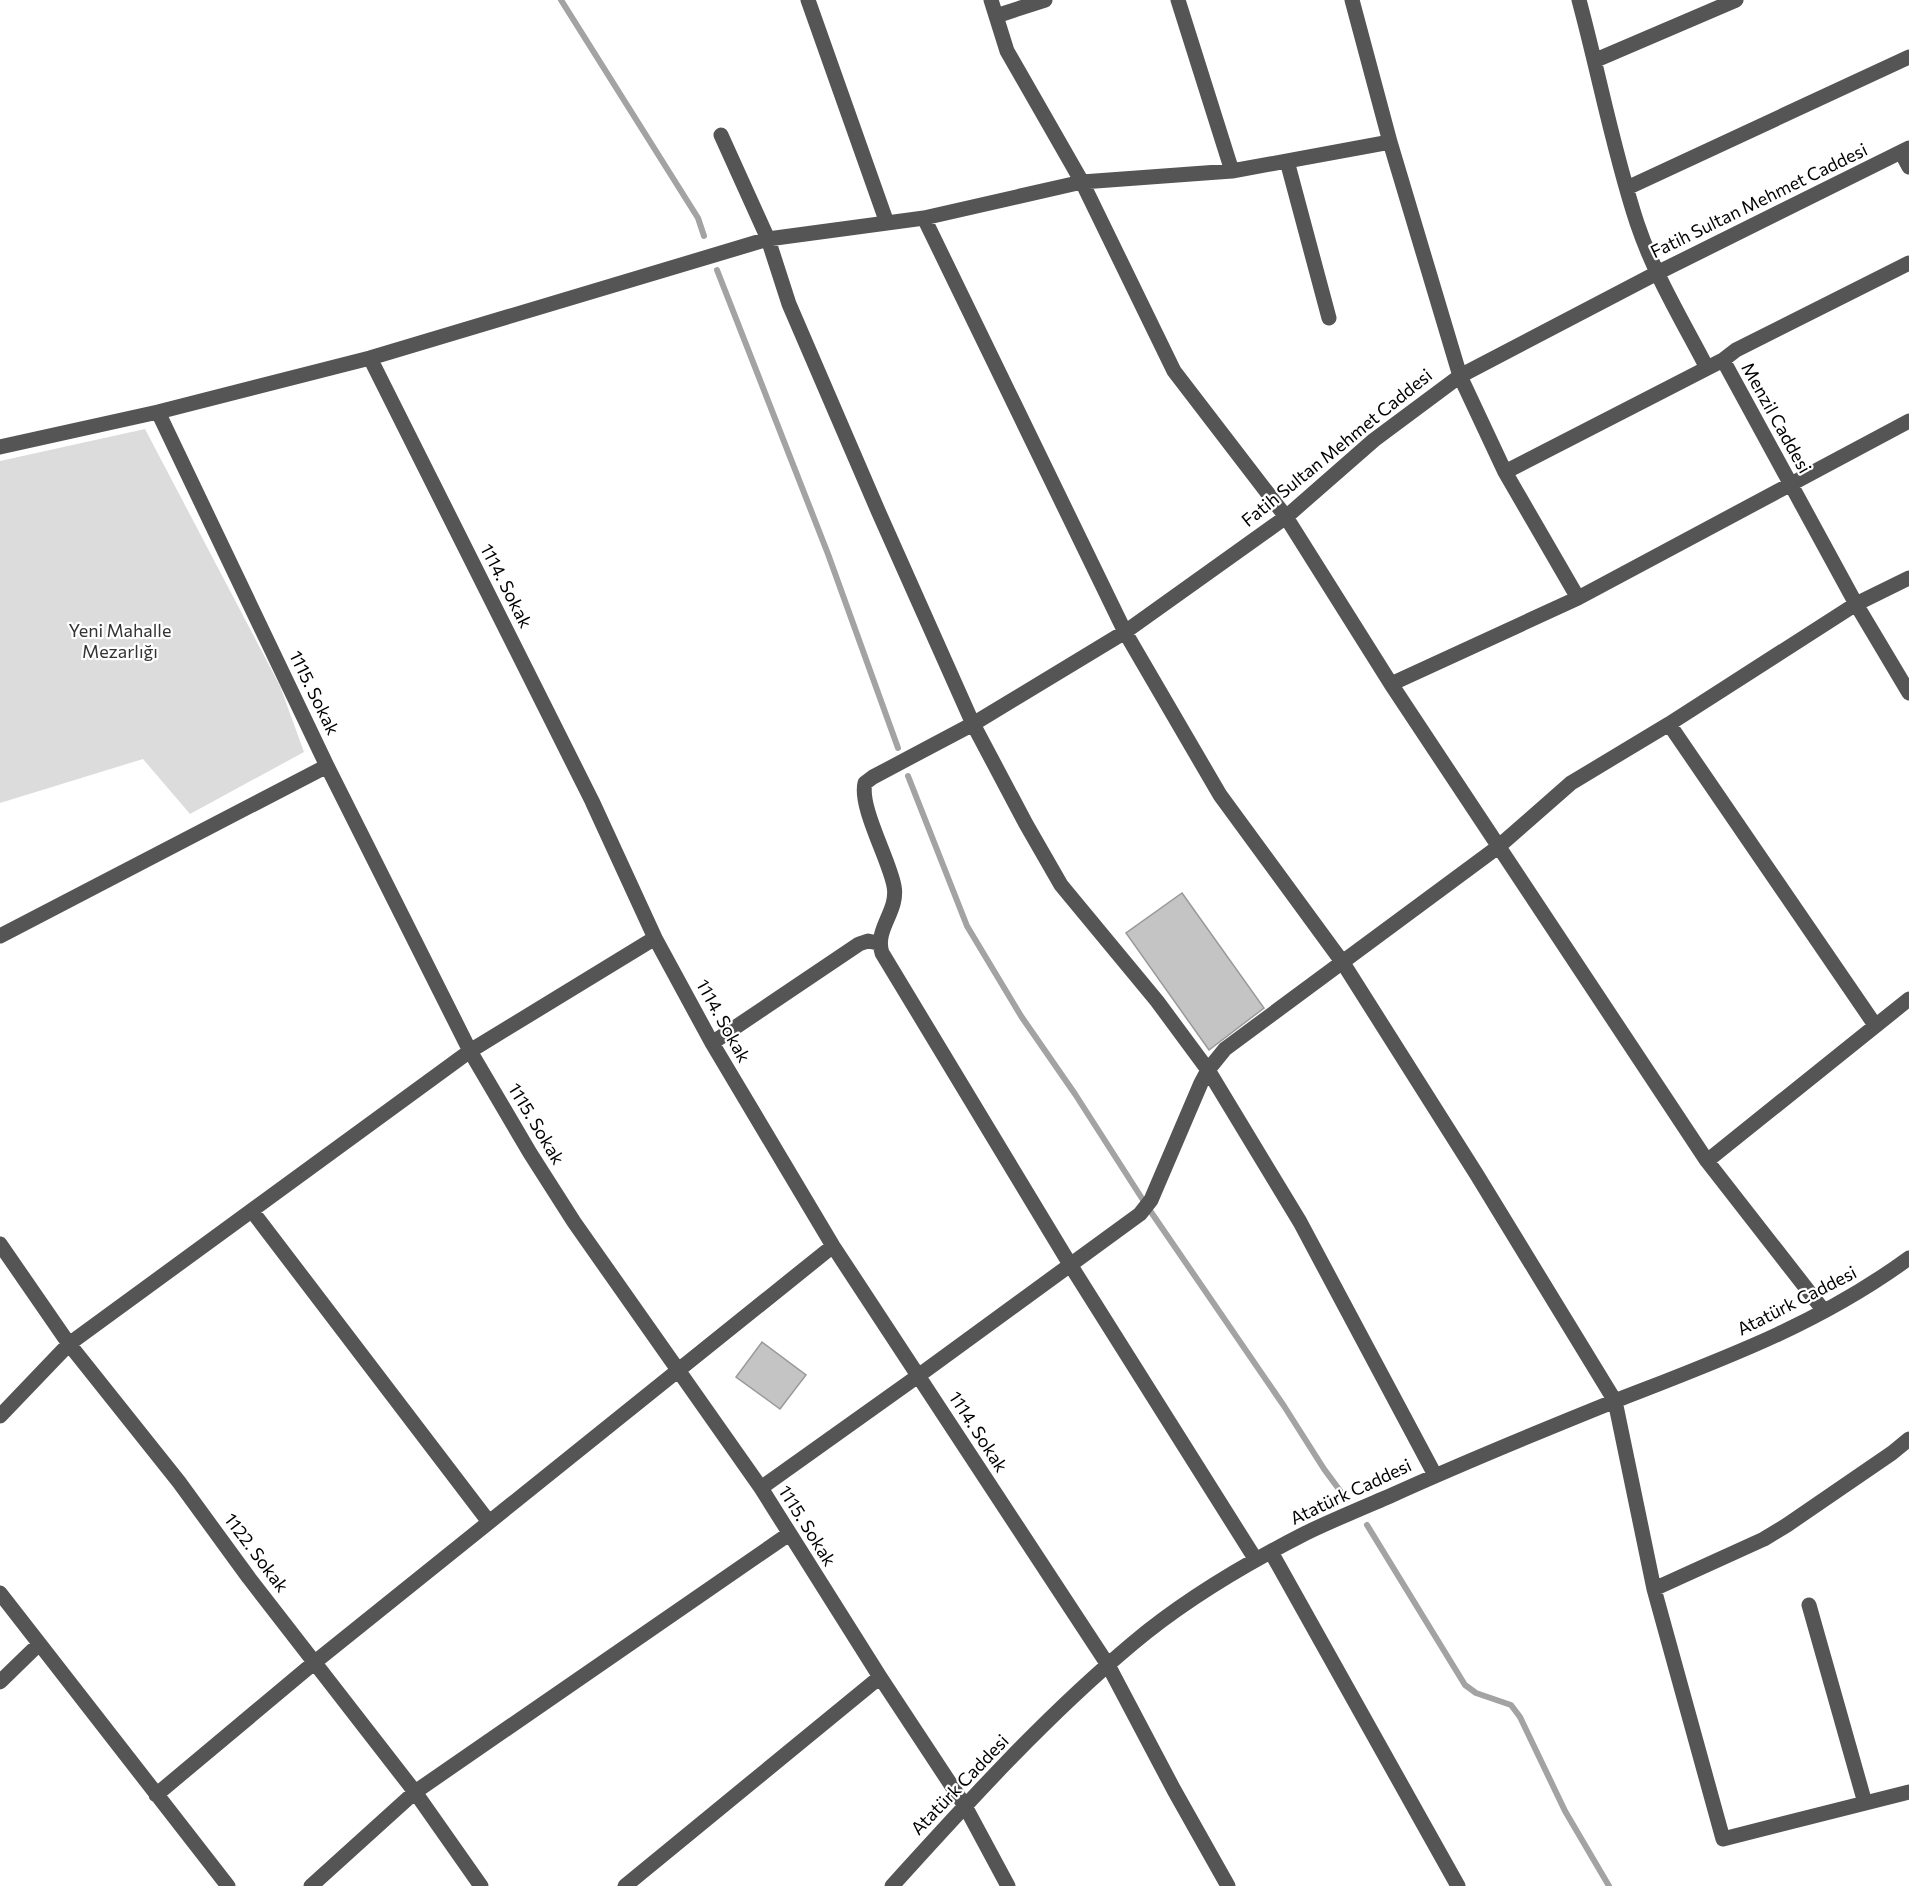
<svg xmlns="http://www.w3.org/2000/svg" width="1909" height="1886" font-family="Commissioner,sans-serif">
<rect width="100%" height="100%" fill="#fff"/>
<path fill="#dcdcdc" d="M145,429L280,686L304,752L190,814L143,759L0,803V461Z"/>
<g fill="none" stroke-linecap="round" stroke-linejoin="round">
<path stroke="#a3a3a3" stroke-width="6" d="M561,0L698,218L704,236
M717,270L828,554L898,748
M908,776L967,926L1021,1016L1075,1094L1143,1200
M1151,1212L1284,1406L1324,1469L1344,1496
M1367,1525L1465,1685L1476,1693L1511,1705L1520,1717L1565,1811L1609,1886"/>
</g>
<path fill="#c4c4c4" stroke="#999" stroke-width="1.5" d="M1182,893L1264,1008L1209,1050L1126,933Z
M762,1342L806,1375L780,1409L736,1377Z"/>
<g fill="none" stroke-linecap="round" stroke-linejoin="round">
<path stroke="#555" stroke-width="15" d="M808,0L887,223
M991,0L1007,51L1082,182L1174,371L1286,517L1391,684L1707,1161L1824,1311
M1178,0L1232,171
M1352,0L1390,142L1460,376L1505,472L1578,598
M1579,0C1599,74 1613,150 1637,223C1654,274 1682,320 1707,368
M996,16L1045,0
M1596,60L1736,0
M721,135L768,239L789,304L879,513L973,724L1026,824L1061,885L1157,1001L1208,1070L1300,1222L1435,1475
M1901,152L1909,167
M1287,161L1329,318
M1627,188L1909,57
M924,218L1125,632L1220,795L1343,963L1477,1175L1615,1401L1654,1589L1723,1839L1909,1792
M370,358L592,801L655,938L712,1043L833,1246L1108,1665L1174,1790L1228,1886
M1723,360L1856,604L1909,693
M158,412L327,766L470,1051L530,1153L574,1222L761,1488L880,1677L965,1806L1008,1886
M0,447L158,412L370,358L768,239L924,218L1082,182L1232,171L1390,142
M1505,472L1723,360L1736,350L1909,263
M1391,684L1578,598L1909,421
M0,936L327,766
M1875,1025L1669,724L1856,604L1909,578
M712,1043L859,944L868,941L878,943
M1707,1161L1909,999
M252,1211L489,1522
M0,1244L69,1344L179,1482L249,1578L415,1792L481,1886
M0,1416L69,1344L470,1051L655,938
M761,1488L918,1376L1140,1214L1151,1200L1201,1083L1208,1070L1225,1049L1498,847L1571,783L1669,724
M1271,1552L1458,1886
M1256,1560L1071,1266L882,953C874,929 899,911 894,886C889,859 859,807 865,783L873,777L973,724L1125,632L1286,517L1374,440L1460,376L1657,273L1909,148
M1654,1589L1764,1539L1787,1525L1892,1453L1909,1439
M0,1593L228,1886
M1809,1605L1865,1803
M0,1682L39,1644
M156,1795L315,1662L833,1246
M311,1886L415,1792L789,1534
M625,1886L880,1677
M892,1886C968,1802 1045,1717 1132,1644C1184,1600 1245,1564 1306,1533C1333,1520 1362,1508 1390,1496C1465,1462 1543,1430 1620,1399C1723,1359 1819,1324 1909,1258"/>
</g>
<g text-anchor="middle" stroke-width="4.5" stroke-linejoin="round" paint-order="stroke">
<g font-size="18" fill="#000" stroke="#fff">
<text transform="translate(1759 201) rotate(-26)" y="6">Fatih Sultan Mehmet Caddesi</text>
<text transform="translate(1776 418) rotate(61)" y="6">Menzil Caddesi</text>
<text transform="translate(1337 448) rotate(-39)" y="6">Fatih Sultan Mehmet Caddesi</text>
<text transform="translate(506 586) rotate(63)" y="6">1114. Sokak</text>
<text transform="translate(314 693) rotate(64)" y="6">1115. Sokak</text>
<text transform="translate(723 1021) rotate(61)" y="6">1114. Sokak</text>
<text transform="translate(536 1124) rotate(59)" y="6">1115. Sokak</text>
<text transform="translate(1797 1301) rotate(-27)" y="6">Atatürk Caddesi</text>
<text transform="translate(978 1432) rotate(57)" y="6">1114. Sokak</text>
<text transform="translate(1351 1492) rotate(-25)" y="6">Atatürk Caddesi</text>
<text transform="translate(807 1526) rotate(58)" y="6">1115. Sokak</text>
<text transform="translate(256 1553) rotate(53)" y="6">1122. Sokak</text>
<text transform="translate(960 1785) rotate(-46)" y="6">Atatürk Caddesi</text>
</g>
<g font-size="18" fill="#333" stroke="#fff">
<text x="120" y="637">Yeni Mahalle<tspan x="120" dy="21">Mezarlığı</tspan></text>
</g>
</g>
</svg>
